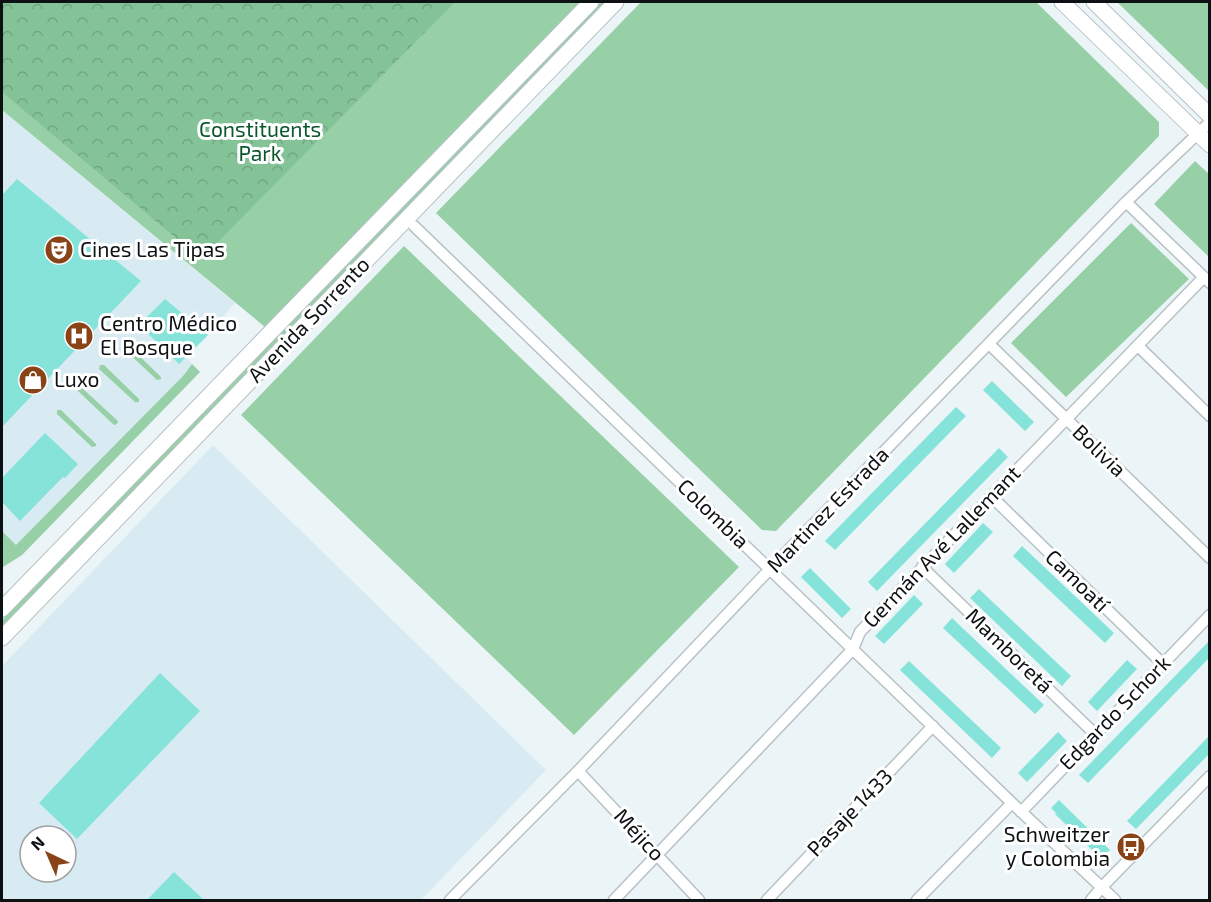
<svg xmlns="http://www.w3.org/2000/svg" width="1211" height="902" font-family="'Exo 2',sans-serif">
<defs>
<pattern id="forest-crowns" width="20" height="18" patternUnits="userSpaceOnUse" patternTransform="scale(1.5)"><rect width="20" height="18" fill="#84c397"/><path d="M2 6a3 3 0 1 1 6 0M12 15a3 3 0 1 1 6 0" fill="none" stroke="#71a681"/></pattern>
</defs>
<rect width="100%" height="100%" fill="#ebf5f8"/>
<path fill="#d9ebf2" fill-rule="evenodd" d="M2,110L235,303L208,335L186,357L200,372L22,555L3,567H2Z
M213,445L546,770L421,900H2V666ZM30,836H66V872H30Z"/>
<path fill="#97d0a7" d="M2,2H591L271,332L2,110Z
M601,2H606L2,627V620Z
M641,2H1036L1159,122V136L776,531L762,530L436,213Z
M1117,2H1209V91Z
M1195,161L1209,174V257L1154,204Z
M1131,223L1189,279L1066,397L1011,343Z
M404,246L739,567L574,735L241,415Z
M126,343L161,377V379L157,380L122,347V344Z
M192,364L200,372L22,555L3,567L2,565V531L16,545L183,376Z
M100,365H104L139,399V402H135L99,369Z
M78,388H82L118,421L117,424L114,425L78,391Z
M57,410H61L96,444V446L92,447L57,414Z"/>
<path fill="url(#forest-crowns)" d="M2,2H455L201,259L2,92Z"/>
<path fill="#85e3da" d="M17,179L141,281L2,427V195Z
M165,299L208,335L179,364L139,325Z
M992,381L1034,422L1025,431L983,390Z
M956,407L966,416L835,550L825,541Z
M45,433L78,464L65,478L63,477L20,521L2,502V478Z
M999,448L1008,457L877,591L868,582Z
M983,523L993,532L954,573L945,564Z
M1022,546L1114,633L1105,643L1013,556Z
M810,568L851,609L842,618L801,577Z
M979,589L1071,676L1062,686L970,598Z
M914,595L923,604L884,644L875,636Z
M952,618L1044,705L1035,714L943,628Z
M1209,641V658L1088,783L1079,775Z
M1127,660L1137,669L1097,711L1088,702Z
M909,661L1001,748L992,758L900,670Z
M160,673L200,711L77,839L39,803Z
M1058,732L1067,741L1027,782L1018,773Z
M1209,736V754L1136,829L1127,821Z
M1059,800L1110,850L1102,858L1097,853L1096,854L1055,814L1056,813L1051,808Z
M174,872L204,900H147Z"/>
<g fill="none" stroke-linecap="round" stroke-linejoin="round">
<g stroke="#b8c1c5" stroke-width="13">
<path id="minor" d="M1126,202L1210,283
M414,226L1012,803L1115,900
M989,344L1210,558
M1138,346L1210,416
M992,497L1163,664
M922,567L1095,734
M578,771L699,900
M1021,812L1210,615
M450,900L578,771L770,569L1126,202L1210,122
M614,900L853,649L860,632L1204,277
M767,900L933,726
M917,900L1012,803
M1091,900L1102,887L1210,776"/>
</g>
<g stroke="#b8c1c5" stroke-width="17">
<path id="secondary" d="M1062,2L1210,145
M1094,2L1210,116
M2,609L591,2
M2,638L616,2"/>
</g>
<use href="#minor" stroke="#fff" stroke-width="10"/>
<use href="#secondary" stroke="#fff" stroke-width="15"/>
</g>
<defs>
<g id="theatre-disc" transform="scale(1.5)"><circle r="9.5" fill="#884417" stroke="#fff"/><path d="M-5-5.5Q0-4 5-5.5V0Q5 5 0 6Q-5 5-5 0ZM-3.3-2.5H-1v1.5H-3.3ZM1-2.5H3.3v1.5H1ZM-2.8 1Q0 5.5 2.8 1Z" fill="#fff"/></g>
<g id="hospital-disc" transform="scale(1.5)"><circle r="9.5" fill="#884417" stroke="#fff"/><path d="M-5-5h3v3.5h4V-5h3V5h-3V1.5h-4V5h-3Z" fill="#fff"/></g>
<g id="shop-disc" transform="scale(1.5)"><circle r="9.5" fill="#884417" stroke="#fff"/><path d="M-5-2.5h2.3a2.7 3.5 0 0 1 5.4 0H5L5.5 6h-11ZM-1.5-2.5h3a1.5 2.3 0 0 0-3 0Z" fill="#fff"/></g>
<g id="bus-disc" transform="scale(1.5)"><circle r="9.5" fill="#884417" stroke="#fff"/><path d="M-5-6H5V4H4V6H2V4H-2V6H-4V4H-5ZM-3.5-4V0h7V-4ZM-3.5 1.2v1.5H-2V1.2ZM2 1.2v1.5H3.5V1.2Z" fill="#fff"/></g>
</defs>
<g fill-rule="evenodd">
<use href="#theatre-disc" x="59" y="250"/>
<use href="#hospital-disc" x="79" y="336"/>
<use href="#shop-disc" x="33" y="380"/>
<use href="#bus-disc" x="1131" y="847"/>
</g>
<g text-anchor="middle" stroke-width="6" stroke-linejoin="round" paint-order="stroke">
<g font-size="21" fill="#0a562d" stroke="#fff">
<text x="260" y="137">Constituents<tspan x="260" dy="24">Park</tspan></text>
</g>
<g font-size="21" fill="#0e1113" stroke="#fff" text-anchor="start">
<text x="80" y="257">Cines Las Tipas</text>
<text x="100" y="331">Centro Médico<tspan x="100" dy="24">El Bosque</tspan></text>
<text x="54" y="387">Luxo</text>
<text x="1110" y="842" text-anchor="end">Schweitzer<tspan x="1110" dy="24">y Colombia</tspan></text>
</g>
<g font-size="21" fill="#0e1113" stroke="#fff">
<text transform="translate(309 320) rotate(-46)" y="7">Avenida Sorrento</text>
<text transform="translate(1099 451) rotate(44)" y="7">Bolivia</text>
<text transform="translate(828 510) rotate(-46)" y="7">Martinez Estrada</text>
<text transform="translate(713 514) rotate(44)" y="7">Colombia</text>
<text transform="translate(942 547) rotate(-46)" y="7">Germán Avé Lallemant</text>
<text transform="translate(1077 581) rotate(44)" y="7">Camoatí</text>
<text transform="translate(1009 651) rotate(44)" y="7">Mamboretá</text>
<text transform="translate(1115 713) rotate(-46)" y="7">Edgardo Schork</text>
<text transform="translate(850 813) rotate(-46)" y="7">Pasaje 1433</text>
<text transform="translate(639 835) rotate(47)" y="7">Méjico</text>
</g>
</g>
<rect width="1211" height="902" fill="none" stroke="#0e1113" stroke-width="6"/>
<g transform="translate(48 854) rotate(316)"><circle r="28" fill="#ffffff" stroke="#9fa0a1" stroke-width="1.5"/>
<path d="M0-4.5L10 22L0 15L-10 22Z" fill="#884417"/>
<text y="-9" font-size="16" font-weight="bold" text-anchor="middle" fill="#0e1113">N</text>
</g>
</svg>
